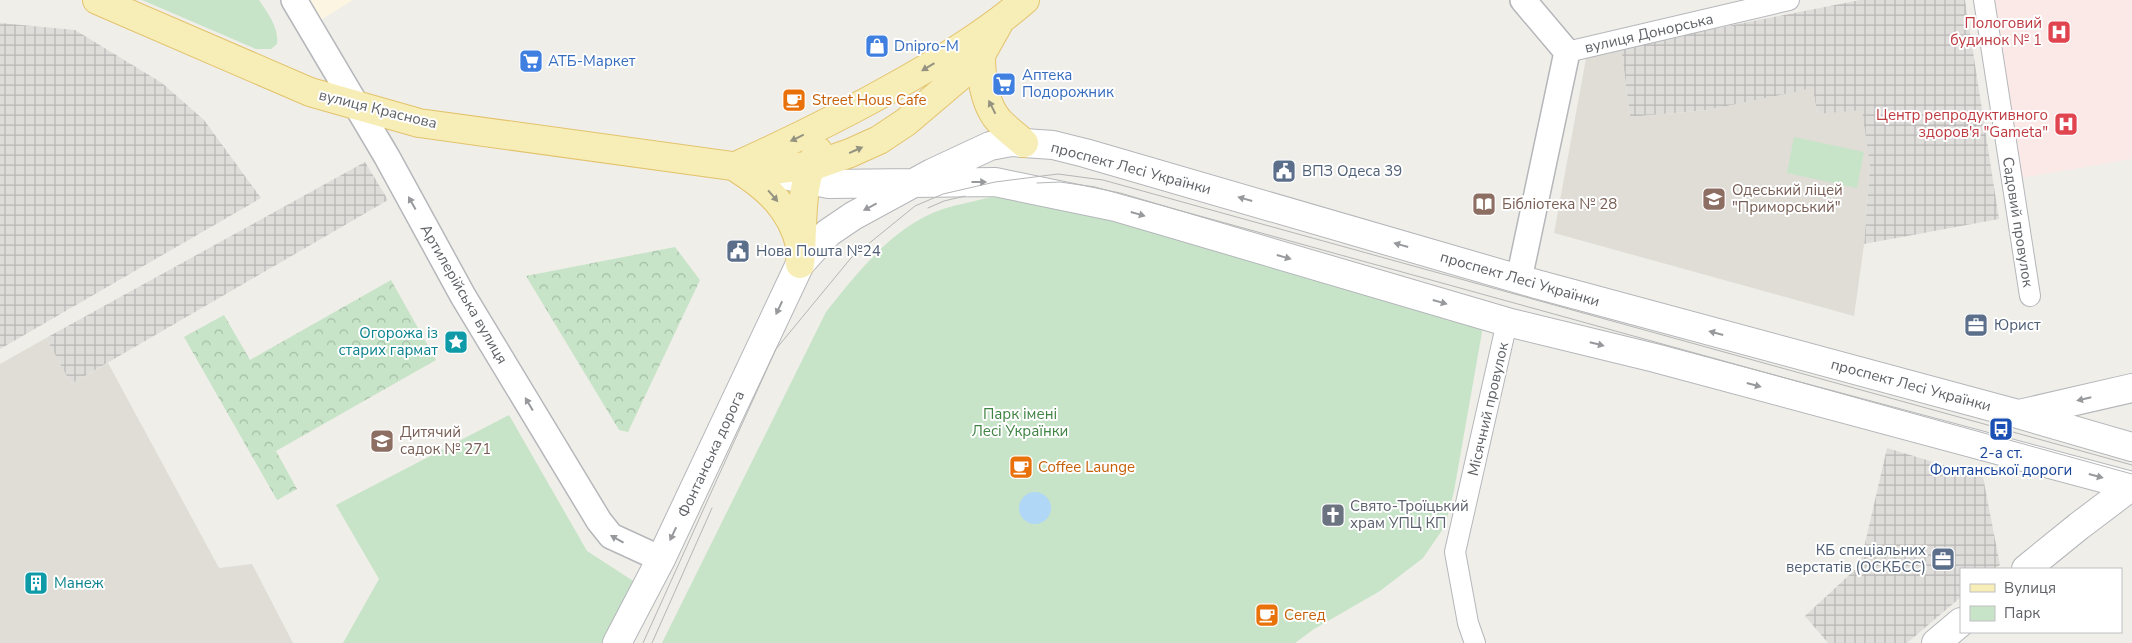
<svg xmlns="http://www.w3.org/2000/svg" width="2132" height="643" font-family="'Nunito Sans',sans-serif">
<defs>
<pattern id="industrial-grid" width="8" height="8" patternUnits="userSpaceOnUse" patternTransform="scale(1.25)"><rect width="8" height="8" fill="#dfddda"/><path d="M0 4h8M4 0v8" fill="none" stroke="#b8b7b5"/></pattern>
<pattern id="forest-crowns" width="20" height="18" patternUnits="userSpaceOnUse" patternTransform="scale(1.25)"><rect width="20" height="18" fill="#c7e4c8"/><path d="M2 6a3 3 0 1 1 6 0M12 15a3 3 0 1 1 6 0" fill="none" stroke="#a5bca6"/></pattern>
</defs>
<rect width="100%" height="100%" fill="#efeee8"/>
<path fill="#fbf5e2" d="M296,0H353L311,26Z"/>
<path fill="url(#industrial-grid)" d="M1860,0H1965L1999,219L1864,244L1870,165L1817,114L1813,89L1708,110L1630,117L1621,47Z
M0,23L75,30L162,83L204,120L261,198L0,349Z
M365,162L388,200L71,384L46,338Z
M1887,448L1983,477L2000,565L1994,569H1961V597L1907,643H1828L1805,616L1860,565Z"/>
<path fill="#dfddd6" d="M1621,46L1630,117L1708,110L1813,88L1817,114L1862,110L1870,165L1864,245L1854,316L1554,233L1587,53Z
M46,338L71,384L108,363L219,568L252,564L293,643H0V364Z"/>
<path fill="#fae9e7" d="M1982,0H2132V159L2010,180Z"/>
<path fill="url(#forest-crowns)" d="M675,247L700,280L628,432L619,430L526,276Z
M391,280L436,360L276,451L297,489L277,500L184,337L224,315L250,360Z"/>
<path fill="#c7e4c8" d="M142,0H259C268,14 279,27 277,44L271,49H256Z
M1794,137L1864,152L1857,188L1787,173Z
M992,197L1066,207L1480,326L1482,332L1454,491L1445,526L1423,558L1380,591L1314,629L1295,643H662L826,312C858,272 893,226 943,209C959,204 976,201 992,197Z
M509,415L587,551L641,586L615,643H343L379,579L336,505Z"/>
<path fill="#b1d7f6" d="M1019 508a16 16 0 1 1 32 0a16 16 0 1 1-32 0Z"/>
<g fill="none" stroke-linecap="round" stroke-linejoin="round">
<g stroke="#b5b7bb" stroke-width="22">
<path id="minor" d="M1984,0L2030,296
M1567,52L1789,0
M1475,643L1468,623L1455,552L1507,322"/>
</g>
<g stroke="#b5b7bb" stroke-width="28">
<path id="tertiary" d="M294,0L387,157L463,296L599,521L611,536L661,559
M1519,279L1567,52L1523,0"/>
</g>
<g stroke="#b4b6ba" stroke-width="30">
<path id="secondary" d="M784,175L829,184L995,182L1116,207L1507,322L1655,358L2132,486
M2019,414L2132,388
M2026,569L2079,526L2132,486
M617,643L661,559L800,264L828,233L853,216L932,173L990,146L1011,142L1024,143L1053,145L1085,153L1536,284L2018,414L2132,447
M1936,643L1961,622"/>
</g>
<g stroke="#e3c36d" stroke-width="30">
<path id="primary" d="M97,0L310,92L419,123L768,171L819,164L850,153L879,140L906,122L959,77L981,55L999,23
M981,55C981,76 984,105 1000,122C1007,129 1016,136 1024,143
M736,166C791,141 846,114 899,84C943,59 987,33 1025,0
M738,169C768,188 791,209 800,245
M800,264C804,227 798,184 818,151"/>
</g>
<use href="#minor" stroke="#fff" stroke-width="20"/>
<use href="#tertiary" stroke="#fff" stroke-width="25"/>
<use href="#secondary" stroke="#fff" stroke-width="28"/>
<use href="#primary" stroke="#f7edb6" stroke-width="28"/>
<path stroke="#b5b6b6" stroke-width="1" d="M1037,183L1060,182L1095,187L2132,474
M928,208L944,201L965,196
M643,643L776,349L851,258L915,206L943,194L995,182L1058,174L1103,180L2132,465
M652,643L712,508"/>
</g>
<defs><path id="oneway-solid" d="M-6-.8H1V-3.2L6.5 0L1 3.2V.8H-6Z" transform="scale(1.25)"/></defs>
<g fill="#949382">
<use href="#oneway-solid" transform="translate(928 67) rotate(149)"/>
<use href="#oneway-solid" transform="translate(992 107) rotate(-117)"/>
<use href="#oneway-solid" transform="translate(797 138) rotate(154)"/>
<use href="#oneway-solid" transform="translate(856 150) rotate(-24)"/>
<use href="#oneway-solid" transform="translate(773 196) rotate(49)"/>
</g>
<g fill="#97999c">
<use href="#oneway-solid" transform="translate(979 182)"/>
<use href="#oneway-solid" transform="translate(1245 199) rotate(-164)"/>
<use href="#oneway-solid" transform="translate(412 203) rotate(-119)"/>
<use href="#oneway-solid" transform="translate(870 207) rotate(152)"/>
<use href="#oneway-solid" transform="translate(1138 214) rotate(16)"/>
<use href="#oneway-solid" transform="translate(1401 245) rotate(-164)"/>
<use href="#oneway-solid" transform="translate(1284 257) rotate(16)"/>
<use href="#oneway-solid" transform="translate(1440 302) rotate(16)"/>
<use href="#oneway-solid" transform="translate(779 308) rotate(115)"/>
<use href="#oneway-solid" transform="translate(1716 333) rotate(-165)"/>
<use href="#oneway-solid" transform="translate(1597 344) rotate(14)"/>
<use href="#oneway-solid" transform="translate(1754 385) rotate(15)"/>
<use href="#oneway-solid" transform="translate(2084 399) rotate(167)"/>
<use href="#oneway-solid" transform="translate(529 404) rotate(-121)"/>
<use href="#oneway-solid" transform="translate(2096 476) rotate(15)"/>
<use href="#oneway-solid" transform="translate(673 534) rotate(115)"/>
<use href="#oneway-solid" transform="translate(617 539) rotate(-151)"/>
</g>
<defs>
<g id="hospital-square" transform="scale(1.25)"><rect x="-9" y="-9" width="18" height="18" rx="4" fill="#e0444e" stroke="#fff"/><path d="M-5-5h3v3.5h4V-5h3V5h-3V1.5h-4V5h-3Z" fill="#fff"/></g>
<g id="shop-square" transform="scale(1.25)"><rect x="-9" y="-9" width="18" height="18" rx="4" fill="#3f7fe0" stroke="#fff"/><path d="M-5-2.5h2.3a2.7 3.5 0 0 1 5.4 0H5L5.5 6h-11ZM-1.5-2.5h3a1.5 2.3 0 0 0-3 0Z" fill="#fff"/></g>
<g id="supermarket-square" transform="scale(1.25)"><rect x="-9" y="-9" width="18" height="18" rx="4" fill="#3f7fe0" stroke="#fff"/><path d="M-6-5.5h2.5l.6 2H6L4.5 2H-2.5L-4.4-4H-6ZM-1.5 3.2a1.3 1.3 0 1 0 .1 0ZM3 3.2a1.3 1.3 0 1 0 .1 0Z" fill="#fff"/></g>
<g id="cafe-square" transform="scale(1.25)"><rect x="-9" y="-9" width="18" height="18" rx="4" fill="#e8710a" stroke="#fff"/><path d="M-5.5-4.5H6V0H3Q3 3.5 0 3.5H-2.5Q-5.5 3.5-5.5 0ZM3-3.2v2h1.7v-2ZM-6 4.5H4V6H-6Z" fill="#fff"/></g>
<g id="civic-square" transform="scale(1.25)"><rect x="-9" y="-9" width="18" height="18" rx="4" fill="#5c6f8a" stroke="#fff"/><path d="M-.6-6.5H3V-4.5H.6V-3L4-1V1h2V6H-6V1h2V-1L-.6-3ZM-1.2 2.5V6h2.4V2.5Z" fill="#fff"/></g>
<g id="school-square" transform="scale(1.25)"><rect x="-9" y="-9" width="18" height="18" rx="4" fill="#8d6e63" stroke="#fff"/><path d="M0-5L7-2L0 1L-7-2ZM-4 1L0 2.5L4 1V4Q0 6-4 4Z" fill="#fff"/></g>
<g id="library-square" transform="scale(1.25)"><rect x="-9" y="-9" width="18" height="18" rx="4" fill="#8d6e63" stroke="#fff"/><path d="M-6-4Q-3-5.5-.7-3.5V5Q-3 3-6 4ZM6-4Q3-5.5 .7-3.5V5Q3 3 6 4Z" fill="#fff"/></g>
<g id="office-square" transform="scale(1.25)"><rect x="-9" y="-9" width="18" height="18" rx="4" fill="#5c6f8a" stroke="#fff"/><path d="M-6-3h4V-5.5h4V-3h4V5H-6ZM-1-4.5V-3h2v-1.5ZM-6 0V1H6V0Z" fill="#fff"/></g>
<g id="sight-square" transform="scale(1.25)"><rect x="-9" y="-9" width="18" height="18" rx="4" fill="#0f9aa8" stroke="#fff"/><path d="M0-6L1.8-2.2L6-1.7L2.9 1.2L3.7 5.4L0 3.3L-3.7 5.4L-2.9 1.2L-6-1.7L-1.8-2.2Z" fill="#fff"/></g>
<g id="bus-square" transform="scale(1.25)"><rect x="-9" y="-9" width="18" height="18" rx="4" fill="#1a4fb4" stroke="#fff"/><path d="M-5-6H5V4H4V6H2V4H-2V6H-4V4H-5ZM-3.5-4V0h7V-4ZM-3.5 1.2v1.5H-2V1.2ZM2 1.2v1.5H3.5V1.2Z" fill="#fff"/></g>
<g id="church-square" transform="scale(1.25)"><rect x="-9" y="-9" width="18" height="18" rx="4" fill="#6b7280" stroke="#fff"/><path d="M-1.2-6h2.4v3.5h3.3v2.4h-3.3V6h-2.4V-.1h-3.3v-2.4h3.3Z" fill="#fff"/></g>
<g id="building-square" transform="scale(1.25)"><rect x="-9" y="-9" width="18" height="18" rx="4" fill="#0f9aa8" stroke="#fff"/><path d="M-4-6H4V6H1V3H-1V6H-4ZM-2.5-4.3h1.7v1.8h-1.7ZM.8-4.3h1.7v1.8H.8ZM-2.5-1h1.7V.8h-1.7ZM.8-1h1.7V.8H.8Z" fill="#fff"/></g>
</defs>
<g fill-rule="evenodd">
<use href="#hospital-square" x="2059" y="32"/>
<use href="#shop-square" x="877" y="46"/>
<use href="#supermarket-square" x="531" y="61"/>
<use href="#supermarket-square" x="1004" y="84"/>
<use href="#cafe-square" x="794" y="100"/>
<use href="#hospital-square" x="2066" y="124"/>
<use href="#civic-square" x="1284" y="171"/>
<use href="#school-square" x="1714" y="199"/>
<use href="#library-square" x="1484" y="204"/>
<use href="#civic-square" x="738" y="251"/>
<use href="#office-square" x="1976" y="325"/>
<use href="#sight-square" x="456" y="342"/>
<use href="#bus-square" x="2001" y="429"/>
<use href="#school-square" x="382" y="441"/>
<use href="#cafe-square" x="1021" y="467"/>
<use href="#church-square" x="1333" y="515"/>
<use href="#office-square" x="1943" y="559"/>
<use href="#building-square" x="36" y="583"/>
<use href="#cafe-square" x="1267" y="615"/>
</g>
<g text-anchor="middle" stroke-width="4" stroke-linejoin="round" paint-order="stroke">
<g font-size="15" fill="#be3a42" stroke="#fff" text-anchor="end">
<text x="2042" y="28">Пологовий<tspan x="2042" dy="17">будинок № 1</tspan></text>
<text x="2048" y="120">Центр репродуктивного<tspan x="2048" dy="17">здоров'я "Gameta"</tspan></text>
</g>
<g font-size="15" fill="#5f6266" stroke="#fff">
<text transform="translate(1649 33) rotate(-13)" y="5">вулиця Донорська</text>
<text transform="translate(378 109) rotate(14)" y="5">вулиця Краснова</text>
<text transform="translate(1131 168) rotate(15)" y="5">проспект Лесі Українки</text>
<text transform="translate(2018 222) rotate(81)" y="5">Садовий провулок</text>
<text transform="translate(1520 279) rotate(16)" y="5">проспект Лесі Українки</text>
<text transform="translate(464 294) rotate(60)" y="5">Артилерійська вулиця</text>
<text transform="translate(1911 385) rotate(15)" y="5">проспект Лесі Українки</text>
<text transform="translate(1488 409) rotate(-77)" y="5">Місячний провулок</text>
<text transform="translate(711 454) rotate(-65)" y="5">Фонтанська дорога</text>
</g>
<g font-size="15" fill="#366cbe" stroke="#fff" text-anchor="start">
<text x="894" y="51">Dnipro-M</text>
<text x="548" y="66">АТБ-Маркет</text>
<text x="1022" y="80">Аптека<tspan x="1022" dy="17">Подорожник</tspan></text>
</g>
<g font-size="15" fill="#c56008" stroke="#fff" text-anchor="start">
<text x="812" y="105">Street Hous Cafe</text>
<text x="1038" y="472">Coffee Launge</text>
<text x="1284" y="620">Сегед</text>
</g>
<g font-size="15" fill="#4e5e75" stroke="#fff" text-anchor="start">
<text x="1302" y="176">ВПЗ Одеса 39</text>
<text x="756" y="256">Нова Пошта №24</text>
<text x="1994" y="330">Юрист</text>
<text x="1926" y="555" text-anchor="end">КБ спеціальних<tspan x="1926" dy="17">верстатів (ОСКБСС)</tspan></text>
</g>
<g font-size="15" fill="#785e54" stroke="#fff" text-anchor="start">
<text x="1732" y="195">Одеський ліцей<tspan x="1732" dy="17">"Приморський"</tspan></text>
<text x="1502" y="209">Бібліотека № 28</text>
<text x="400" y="437">Дитячий<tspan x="400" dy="17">садок № 271</tspan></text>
</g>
<g font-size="15" fill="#0d838f" stroke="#fff" text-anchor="end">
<text x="438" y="338">Огорожа із<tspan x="438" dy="17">старих гармат</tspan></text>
<text x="54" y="588" text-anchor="start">Манеж</text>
</g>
<g font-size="15" fill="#408444" stroke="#fff">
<text x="1020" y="419">Парк імені<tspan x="1020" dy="17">Лесі Українки</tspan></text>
</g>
<g font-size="15" fill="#164399" stroke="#fff">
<text x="2001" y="458">2-а ст.<tspan x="2001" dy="17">Фонтанської дороги</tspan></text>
</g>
<g font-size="15" fill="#5b616d" stroke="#fff" text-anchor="start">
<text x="1350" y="511">Свято-Троїцький<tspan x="1350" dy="17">храм УПЦ КП</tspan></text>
</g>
</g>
<rect x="1960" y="568" width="162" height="65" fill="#ffffff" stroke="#bfc0c2"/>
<rect x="1970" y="584" width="25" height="8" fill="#f7edb6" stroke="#bfc0c2"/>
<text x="2004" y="593" font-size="15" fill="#5f6266">Вулиця</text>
<rect x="1970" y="606" width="25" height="15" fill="#c7e4c8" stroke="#bfc0c2"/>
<text x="2004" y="618" font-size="15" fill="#5f6266">Парк</text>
</svg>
